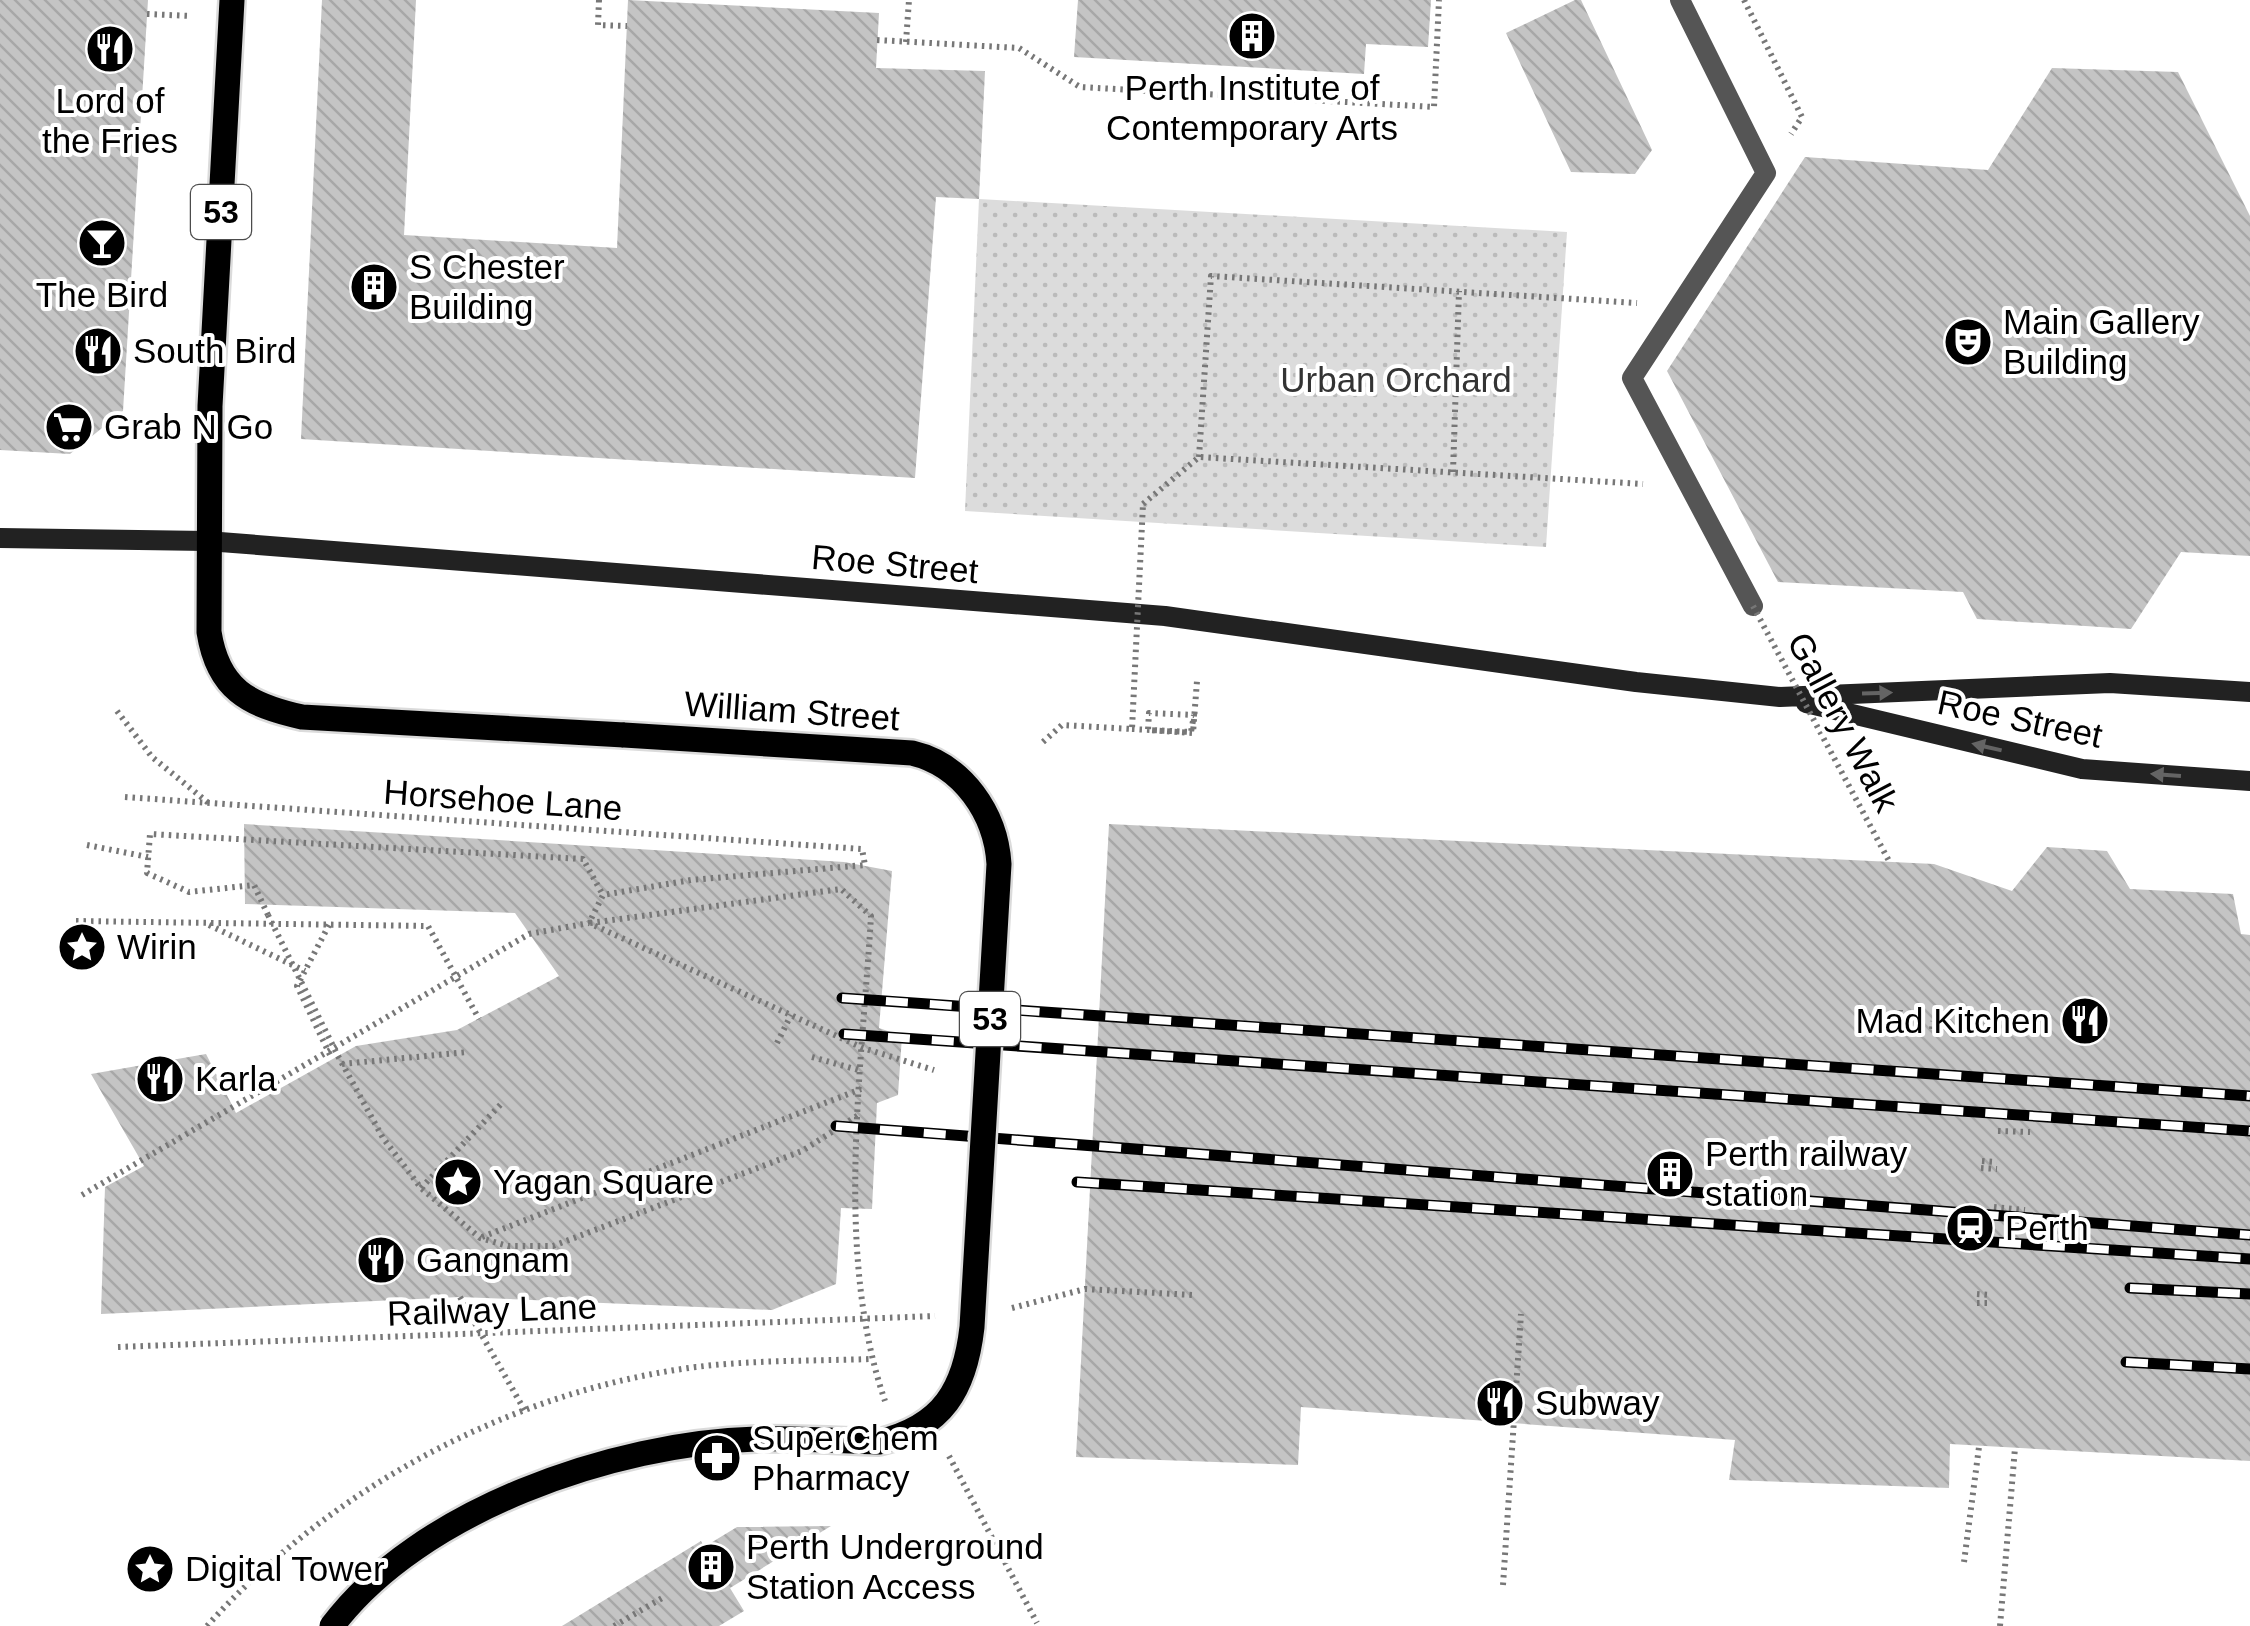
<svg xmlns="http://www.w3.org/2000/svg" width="2250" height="1626" font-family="Arial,sans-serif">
<defs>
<pattern id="park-dots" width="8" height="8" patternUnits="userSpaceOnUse" patternTransform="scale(2.5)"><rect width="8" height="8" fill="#dcdcdc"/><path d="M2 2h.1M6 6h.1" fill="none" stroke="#bbb" stroke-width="1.8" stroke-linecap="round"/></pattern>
<pattern id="building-back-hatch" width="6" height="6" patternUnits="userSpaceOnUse" patternTransform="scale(2.5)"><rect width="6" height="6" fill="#c4c4c4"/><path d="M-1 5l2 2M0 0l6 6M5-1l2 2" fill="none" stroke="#a7a7a7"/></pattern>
</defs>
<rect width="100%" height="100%" fill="#fff"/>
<path fill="url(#park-dots)" d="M979,199L1567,232L1546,547L965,511Z"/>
<path fill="url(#building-back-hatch)" d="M0,0H148L123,411L70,454L0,450Z
M322,0H416L404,235L617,248L628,0L879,13L876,68L985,71L979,199L936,197L915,478L301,439Z
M1078,0H1431L1428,47L1366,44L1364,74L1074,57Z
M1575,0H1581L1652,150L1635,174L1571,172L1506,33Z
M2052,68L2178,72L2250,216V556L2181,552L2131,629L1977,619L1963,592L1778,582L1667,371L1805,157L1988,170Z
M244,824L844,862L892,871L879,1028L902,1036L898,1095L877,1103L872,1209L841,1208L836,1284L772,1310L460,1297L101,1314L105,1187L144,1166L91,1074L206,1054L236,1113L356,1046L457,1030L559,976L515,913L245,904Z
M1109,824L1934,864L2012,891L2047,847L2107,851L2130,889L2233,894L2241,934L2250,935V1461L1950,1444L1949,1488L1729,1480L1735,1440L1301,1407L1298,1465L1076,1457Z
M831,1526L730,1588L744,1611L719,1626H562L701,1541L704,1547L737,1527Z"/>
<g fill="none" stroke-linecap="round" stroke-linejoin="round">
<g stroke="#dbdbdb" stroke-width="30">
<path id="primary" d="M232,0L210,406L209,632C218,689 248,705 302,717L624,735"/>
</g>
<path stroke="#777" stroke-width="6" stroke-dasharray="2.5 5" stroke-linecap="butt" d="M599,0L598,25L627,26
M1744,0L1802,117L1791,134
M147,14L191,16
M877,40L1019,48L1080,87L1434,107L1439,0
M906,42L909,0
M1199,457L1211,276L1637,303
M1453,472L1459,291
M1143,504L1199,457L1643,484
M117,711L152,757L211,805
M1132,729L1191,732L1194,715L1149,713L1148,730L1193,733L1197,681
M125,797L862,849L865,865L691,880L603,895L589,923
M87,845L148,857
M268,915L254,885L189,892L147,873L150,834L583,859L603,895
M76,921L428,926L479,1019
M590,923L841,889L871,916C862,1070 834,1253 885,1401
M209,925L305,971
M329,925L297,986L332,1059
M1900,1019V1010
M1909,1019L1910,1011
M1932,1029L1933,1021
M1940,1029L1941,1021
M777,1043L791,1015
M338,1056L383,1138L421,1188L480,1238L508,1246H553L802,1151L860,1114
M812,1057L862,1071
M342,1064L468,1052
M1998,1131L2030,1132
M1982,1161L1997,1162
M1981,1168L1997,1169
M421,1188L502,1103
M82,1195L529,934L589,923L863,1048L934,1070
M1994,1207L2025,1210
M482,1237L861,1089
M1977,1294L1991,1295
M460,1297L525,1411
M1977,1303H1991
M1012,1308L1085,1289L1193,1295
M118,1347L935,1316
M949,1456L1037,1623
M248,1562L255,1573
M1964,1562L1979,1447
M1503,1585L1521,1314
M207,1626C331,1488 510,1391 696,1367C753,1360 813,1361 871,1359
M614,1626L664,1597
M2000,1626L2015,1448"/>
<path stroke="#555" stroke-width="20" d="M1680,0L1766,173L1632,378L1753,606"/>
<path stroke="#222" stroke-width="20" d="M0,538L207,541L1165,616L1636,682L1780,697L2110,683L2250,692
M1806,703L2082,769L2250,781"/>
<use href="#primary" stroke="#000" stroke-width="25"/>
<g stroke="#000" stroke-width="11">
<path id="rail" d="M842,998L2250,1096
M844,1034L2250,1131
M836,1126L2250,1235
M1077,1182L2250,1259
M2130,1288L2250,1294
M2126,1362L2250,1369"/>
</g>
<use href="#rail" stroke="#fff" stroke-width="8" stroke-dasharray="22" stroke-linecap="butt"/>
<g stroke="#dbdbdb" stroke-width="30" stroke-linecap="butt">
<path id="primary-bridge" d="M332,1626C419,1510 614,1443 756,1439C797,1438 838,1441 879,1442C943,1427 965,1389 972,1327L999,864C996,814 963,765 912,753L624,735"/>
</g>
<path stroke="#777" stroke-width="6" stroke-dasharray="2.5 5" stroke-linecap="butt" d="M1753,606L1889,861
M1043,742L1062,725L1132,729L1143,504
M268,915L338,1056"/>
<use href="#primary-bridge" stroke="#000" stroke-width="25"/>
</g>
<defs><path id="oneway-solid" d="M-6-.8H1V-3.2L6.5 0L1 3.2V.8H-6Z" transform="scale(2.5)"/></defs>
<g fill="#646464">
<use href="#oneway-solid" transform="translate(1877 693) rotate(-2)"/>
<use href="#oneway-solid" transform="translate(1987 747) rotate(-167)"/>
<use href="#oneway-solid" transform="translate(2166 775) rotate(-176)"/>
</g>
<defs>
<g id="building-disc" transform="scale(2.5)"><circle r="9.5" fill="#000" stroke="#fff"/><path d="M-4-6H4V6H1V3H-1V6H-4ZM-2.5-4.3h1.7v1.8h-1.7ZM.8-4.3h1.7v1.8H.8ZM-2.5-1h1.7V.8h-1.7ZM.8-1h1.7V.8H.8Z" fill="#fff"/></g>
<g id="restaurant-disc" transform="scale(2.5)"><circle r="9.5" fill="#000" stroke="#fff"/><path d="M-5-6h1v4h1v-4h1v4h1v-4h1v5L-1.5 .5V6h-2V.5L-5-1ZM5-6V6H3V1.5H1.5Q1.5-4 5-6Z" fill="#fff"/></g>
<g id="bar-disc" transform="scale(2.5)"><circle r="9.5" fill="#000" stroke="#fff"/><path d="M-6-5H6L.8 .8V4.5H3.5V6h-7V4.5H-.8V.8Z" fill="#fff"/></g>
<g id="theatre-disc" transform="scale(2.5)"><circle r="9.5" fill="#000" stroke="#fff"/><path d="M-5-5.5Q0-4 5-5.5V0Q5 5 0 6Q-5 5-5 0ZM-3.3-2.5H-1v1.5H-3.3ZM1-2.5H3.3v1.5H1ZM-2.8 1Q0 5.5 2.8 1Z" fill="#fff"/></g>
<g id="supermarket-disc" transform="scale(2.5)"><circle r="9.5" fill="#000" stroke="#fff"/><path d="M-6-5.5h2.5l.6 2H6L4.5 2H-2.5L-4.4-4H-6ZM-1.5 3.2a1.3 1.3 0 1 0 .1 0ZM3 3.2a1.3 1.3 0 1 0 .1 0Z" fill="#fff"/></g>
<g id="sight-disc" transform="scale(2.5)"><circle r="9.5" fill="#000" stroke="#fff"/><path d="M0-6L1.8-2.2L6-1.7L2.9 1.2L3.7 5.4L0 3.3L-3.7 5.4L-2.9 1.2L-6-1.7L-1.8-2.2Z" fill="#fff"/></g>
<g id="station-disc" transform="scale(2.5)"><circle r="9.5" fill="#000" stroke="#fff"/><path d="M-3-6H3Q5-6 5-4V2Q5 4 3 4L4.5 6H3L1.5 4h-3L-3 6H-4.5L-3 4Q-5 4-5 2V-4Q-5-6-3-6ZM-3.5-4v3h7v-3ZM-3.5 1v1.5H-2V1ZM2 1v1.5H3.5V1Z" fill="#fff"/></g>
<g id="pharmacy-disc" transform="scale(2.5)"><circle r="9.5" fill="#000" stroke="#fff"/><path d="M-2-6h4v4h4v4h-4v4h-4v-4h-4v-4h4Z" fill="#fff"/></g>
</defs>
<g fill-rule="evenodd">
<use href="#building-disc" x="1252" y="36"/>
<use href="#restaurant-disc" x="110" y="49"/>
<use href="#bar-disc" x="102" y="243"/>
<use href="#building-disc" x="374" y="287"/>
<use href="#theatre-disc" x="1968" y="342"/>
<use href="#restaurant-disc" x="98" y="351"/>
<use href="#supermarket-disc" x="69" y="427"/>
<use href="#sight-disc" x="82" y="947"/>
<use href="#restaurant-disc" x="2085" y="1021"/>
<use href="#restaurant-disc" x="160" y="1079"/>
<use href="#building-disc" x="1670" y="1174"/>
<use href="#sight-disc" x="458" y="1182"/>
<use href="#station-disc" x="1970" y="1228"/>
<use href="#restaurant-disc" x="381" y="1260"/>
<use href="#restaurant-disc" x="1500" y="1403"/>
<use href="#pharmacy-disc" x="717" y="1458"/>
<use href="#building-disc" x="711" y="1567"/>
<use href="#sight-disc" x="150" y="1569"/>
</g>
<g text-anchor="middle" stroke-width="8" stroke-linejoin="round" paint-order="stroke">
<g fill="#fff" stroke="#4c4c4c" stroke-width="2.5">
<rect x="191" y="185" width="60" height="54" rx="8"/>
<rect x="960" y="992" width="60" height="54" rx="8"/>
</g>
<g font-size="32" font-weight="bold" fill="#000">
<text x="221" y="223">53</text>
<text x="990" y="1030">53</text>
</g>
<g font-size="35" fill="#000" stroke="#fff" text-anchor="start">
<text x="1252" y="100" text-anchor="middle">Perth Institute of<tspan x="1252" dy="40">Contemporary Arts</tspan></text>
<text x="110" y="113" text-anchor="middle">Lord of<tspan x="110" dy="40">the Fries</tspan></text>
<text x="409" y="279">S Chester<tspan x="409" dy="40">Building</tspan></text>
<text x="102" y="307" text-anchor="middle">The Bird</text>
<text x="2003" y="334">Main Gallery<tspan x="2003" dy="40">Building</tspan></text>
<text x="133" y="363">South Bird</text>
<text x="104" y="439">Grab N Go</text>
<text x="117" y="959">Wirin</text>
<text x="2050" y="1033" text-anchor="end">Mad Kitchen</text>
<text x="195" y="1091">Karla</text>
<text x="1705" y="1166">Perth railway<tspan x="1705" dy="40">station</tspan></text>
<text x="493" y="1194">Yagan Square</text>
<text x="2005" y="1240">Perth</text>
<text x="416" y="1272">Gangnam</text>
<text x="1535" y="1415">Subway</text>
<text x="752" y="1450">SuperChem<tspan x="752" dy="40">Pharmacy</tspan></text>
<text x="746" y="1559">Perth Underground<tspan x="746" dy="40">Station Access</tspan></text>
<text x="185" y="1581">Digital Tower</text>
</g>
<g font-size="35" fill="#333" stroke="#fff">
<text x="1396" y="392">Urban Orchard</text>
</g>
<g font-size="35" fill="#000" stroke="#fff">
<text transform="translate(895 564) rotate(5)" y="12">Roe Street</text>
<text transform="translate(792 711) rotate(4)" y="12">William Street</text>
<text transform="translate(2020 719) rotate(12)" y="12">Roe Street</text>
<text transform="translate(1843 722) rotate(62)" y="12">Gallery Walk</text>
<text transform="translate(503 800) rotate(4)" y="12">Horsehoe Lane</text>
<text transform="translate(492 1310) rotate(-2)" y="12">Railway Lane</text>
</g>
</g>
</svg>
